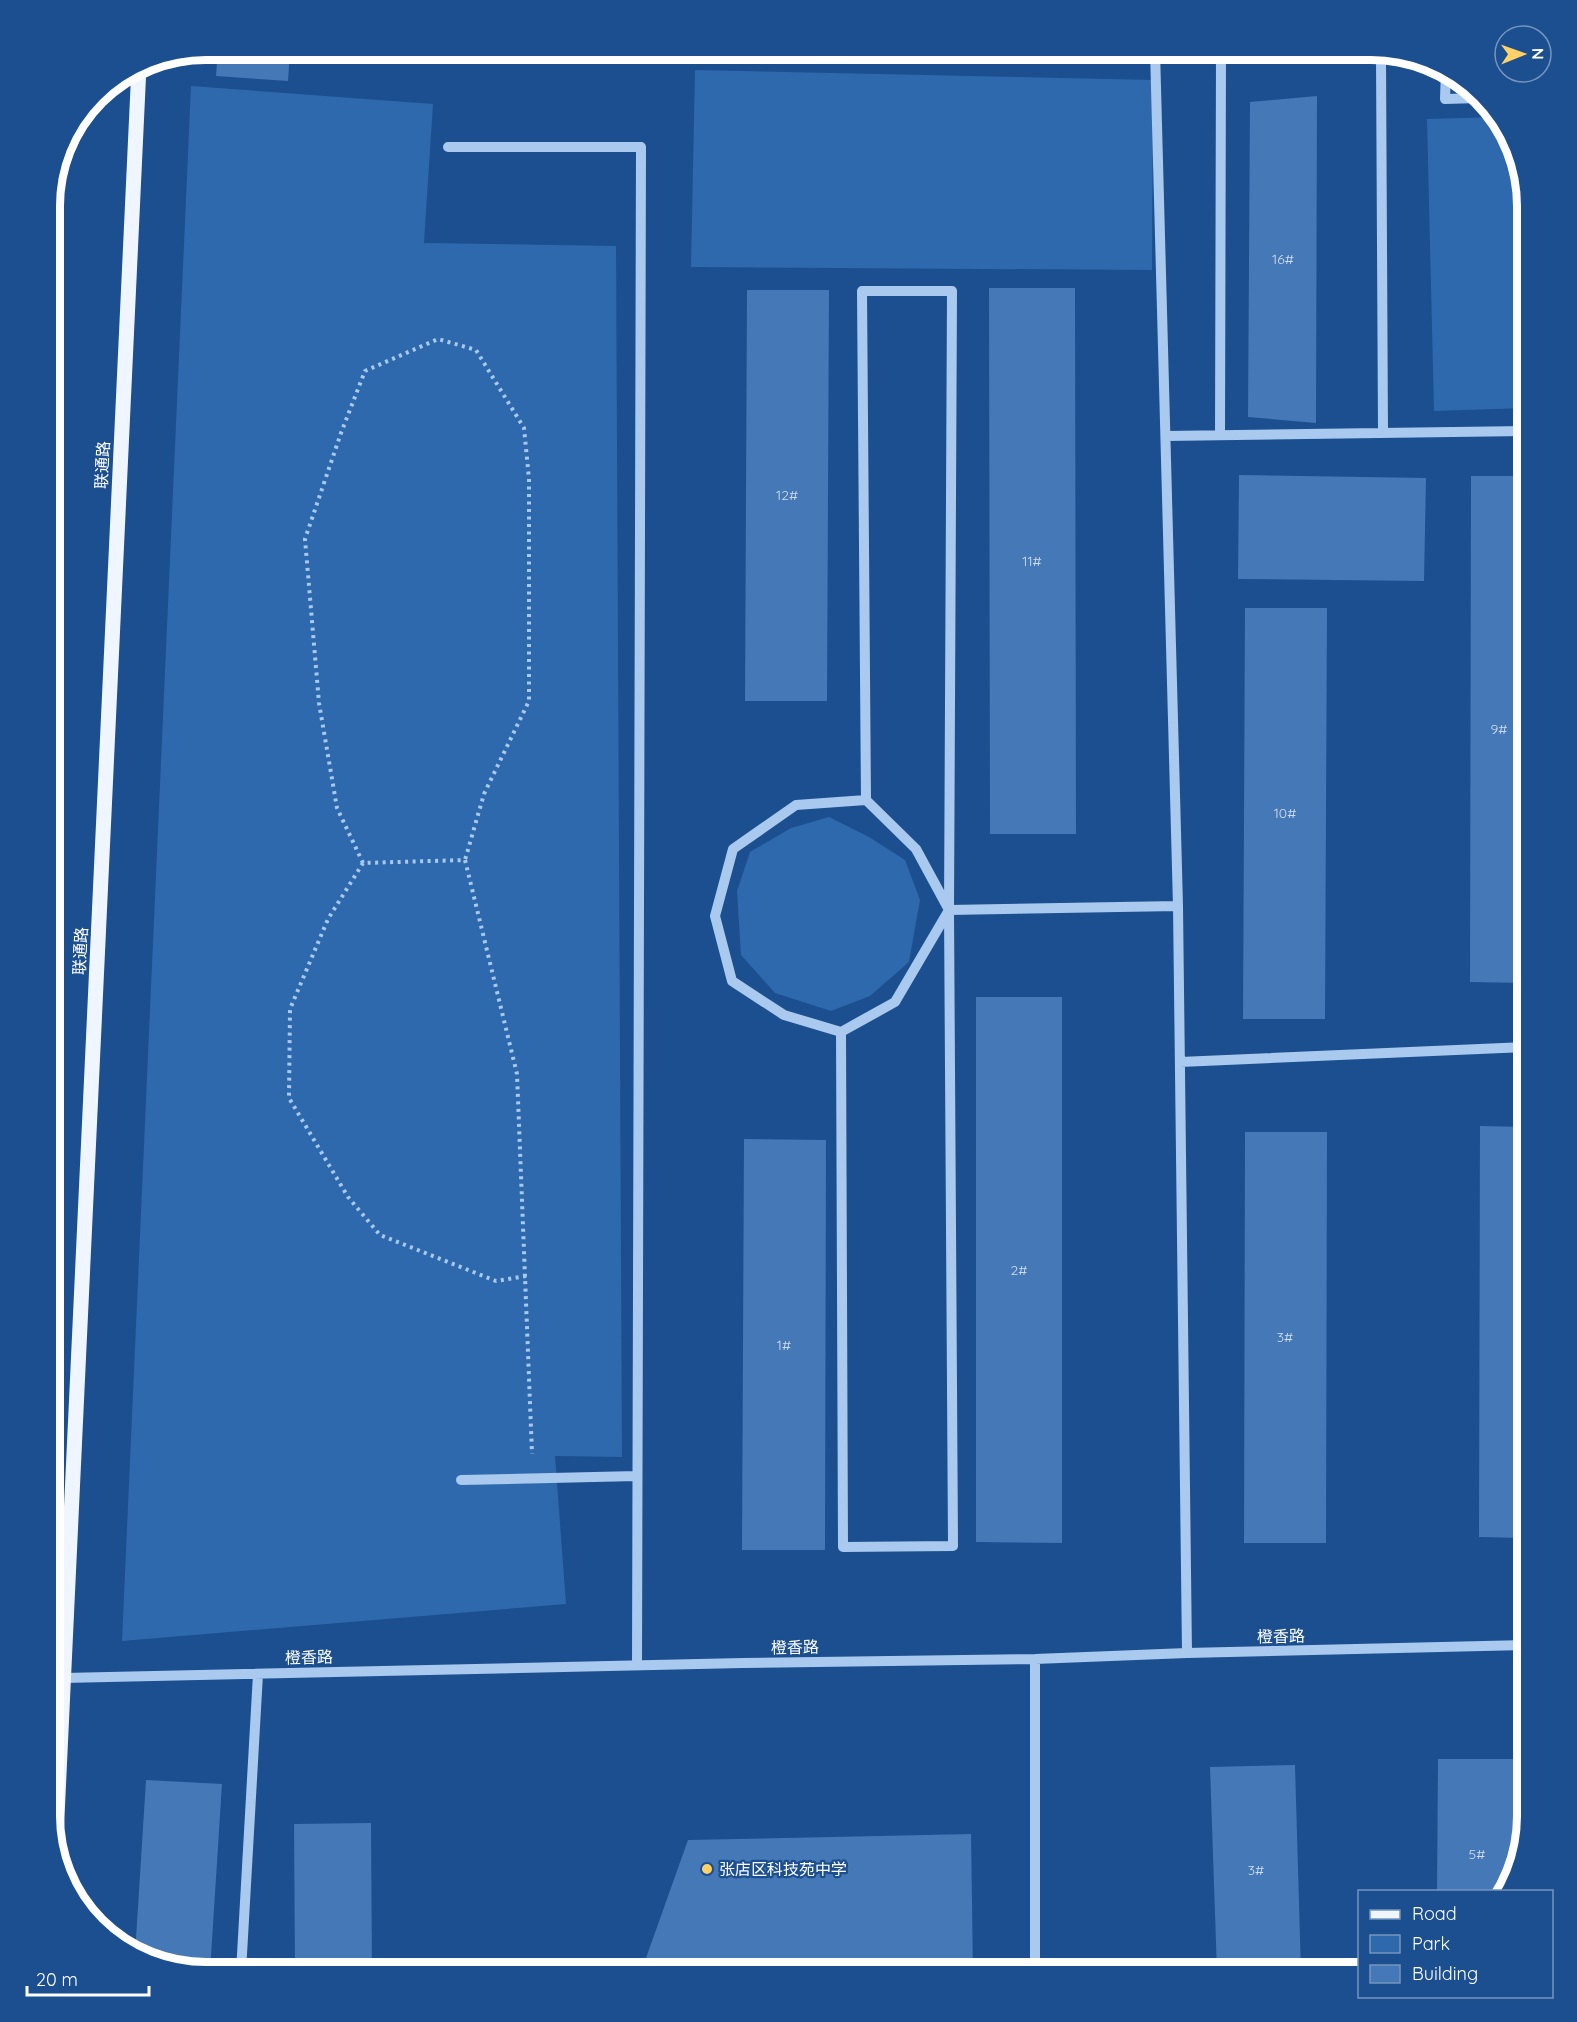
<svg xmlns="http://www.w3.org/2000/svg" width="1577" height="2022" font-family="Quicksand,'Noto Sans SC',sans-serif">
<rect width="100%" height="100%" fill="#1b4f8f"/>
<path fill="#2e69ad" d="M695,70L1153,80L1152,270L691,267Z
M191,86L433,104L424,243L616,246L622,1457L555,1456L566,1604L122,1641Z
M1499,117L1501,119L1527,206V408L1434,411L1427,119Z
M829,817L869,837L905,860L920,900L909,962L870,996L831,1011L775,993L741,955L737,891L750,852L791,828Z"/>
<path fill="#4478b7" d="M218,50H290L288,81L216,76Z
M745,50H831V60L745,57Z
M973,50H1060L1059,63L973,59Z
M1317,96L1316,423L1248,417L1250,102Z
M989,288H1075L1076,834H990Z
M747,290H829L827,701H745Z
M1239,475L1426,478L1424,581L1238,579Z
M1471,476H1527V983L1470,982Z
M1245,608H1327L1325,1019H1243Z
M976,997H1062V1543L976,1542Z
M1480,1126L1527,1127V1538L1479,1537Z
M1245,1132H1327L1326,1543H1244Z
M744,1139L826,1140L825,1550H742Z
M1438,1759H1527V1817L1507,1892H1437Z
M1295,1765L1301,1972H1217L1210,1767Z
M146,1780L222,1784L210,1972L135,1954Z
M371,1823L372,1972H295L294,1824Z
M971,1834L973,1972H641L688,1840Z"/>
<g fill="none" stroke-linecap="round" stroke-linejoin="round">
<path stroke="#a9c9ee" stroke-width="4" stroke-dasharray="3 4.5" stroke-linecap="butt" d="M363,863L337,808L319,703L305,539L341,433L365,371L438,339L476,350L524,428L529,479V701L484,794L465,860
M526,1276L496,1281L380,1235L348,1197L289,1098L290,1009L328,919L363,863L465,860L517,1074L532,1454"/>
<path stroke="#a9c9ee" stroke-width="10" d="M1155,50L1178,906L1187,1653
M1221,56L1409,58
M1381,58L1383,433
M1446,69L1445,99L1478,98
M448,147H641L637,1665
M1220,435L1221,50
M1166,436L1527,431
M948,908L916,849L866,800L796,805L733,849L715,916L732,981L784,1015L841,1032L895,1002L949,910L1178,906
M841,1032L843,1547L953,1546L949,910L952,291H862L866,800
M1180,1062L1527,1047
M461,1480L637,1476
M1035,1659V1972
M63,1678L743,1663L1035,1659L1187,1653L1527,1645
M241,1972L258,1674"/>
<path stroke="#f0f6ff" stroke-width="15" d="M50,231L52,188
M56,1838L139,66"/>
</g>
<circle fill="#ffd166" stroke="#1b4f8f" stroke-width="2" cx="707" cy="1869" r="6"/>
<g text-anchor="middle" stroke-width="4.5" stroke-linejoin="round" paint-order="stroke">
<g font-size="14" fill="#d0dded">
<text x="1283" y="264">16#</text>
<text x="787" y="500">12#</text>
<text x="1032" y="566">11#</text>
<text x="1499" y="734">9#</text>
<text x="1285" y="818">10#</text>
<text x="1019" y="1275">2#</text>
<text x="1285" y="1342">3#</text>
<text x="784" y="1350">1#</text>
<text x="1477" y="1859">5#</text>
<text x="1256" y="1875">3#</text>
</g>
<g font-size="16" fill="#fff" stroke="#1b4f8f">
<text transform="translate(102 465) rotate(-87)" y="6">联通路</text>
<text transform="translate(80 951) rotate(-87)" y="6">联通路</text>
<text transform="translate(1281 1636) rotate(-1)" y="6">橙香路</text>
<text transform="translate(795 1647) rotate(-1)" y="6">橙香路</text>
<text transform="translate(309 1657) rotate(-1)" y="6">橙香路</text>
</g>
<g font-size="16" fill="#fff" stroke="#1b4f8f" text-anchor="start">
<text x="719" y="1875">张店区科技苑中学</text>
</g>
</g>
<path d="M0 0H1577V2022H0ZM206 60H1371A146 146 0 0 1 1517 206V1816A146 146 0 0 1 1371 1962H206A146 146 0 0 1 60 1816V206A146 146 0 0 1 206 60Z" fill="#1b4f8f" fill-rule="evenodd"/>
<path fill="none" stroke="#fff" stroke-width="8" d="M206 60H1371A146 146 0 0 1 1517 206V1816A146 146 0 0 1 1371 1962H206A146 146 0 0 1 60 1816V206A146 146 0 0 1 206 60Z"/>
<rect x="1358" y="1890" width="195" height="108" fill="#1b4f8f" stroke="#7695bc" stroke-width="1.5"/>
<rect x="1370" y="1910" width="30" height="9" fill="#f0f6ff" stroke="#7695bc" stroke-width="1.5"/>
<text x="1412" y="1920" font-size="18" fill="#ffffff">Road</text>
<rect x="1370" y="1935" width="30" height="18" fill="#2e69ad" stroke="#7695bc" stroke-width="1.5"/>
<text x="1412" y="1950" font-size="18" fill="#ffffff">Park</text>
<rect x="1370" y="1965" width="30" height="18" fill="#4478b7" stroke="#7695bc" stroke-width="1.5"/>
<text x="1412" y="1980" font-size="18" fill="#ffffff">Building</text>
<g transform="translate(1523 54) rotate(89)"><circle r="28" fill="#1b4f8f" stroke="#7695bc" stroke-width="1.5"/>
<path d="M0-4.5L10 22L0 15L-10 22Z" fill="#ffd166"/>
<text y="-9" font-size="16" font-weight="bold" text-anchor="middle" fill="#ffffff">N</text>
</g>
<path d="M27 1986v9h122v-9" fill="none" stroke="#ffffff" stroke-width="3"/>
<text x="36" y="1986" font-size="18" fill="#ffffff" stroke="#1b4f8f" stroke-width="4.5" paint-order="stroke">20 m</text>
</svg>
